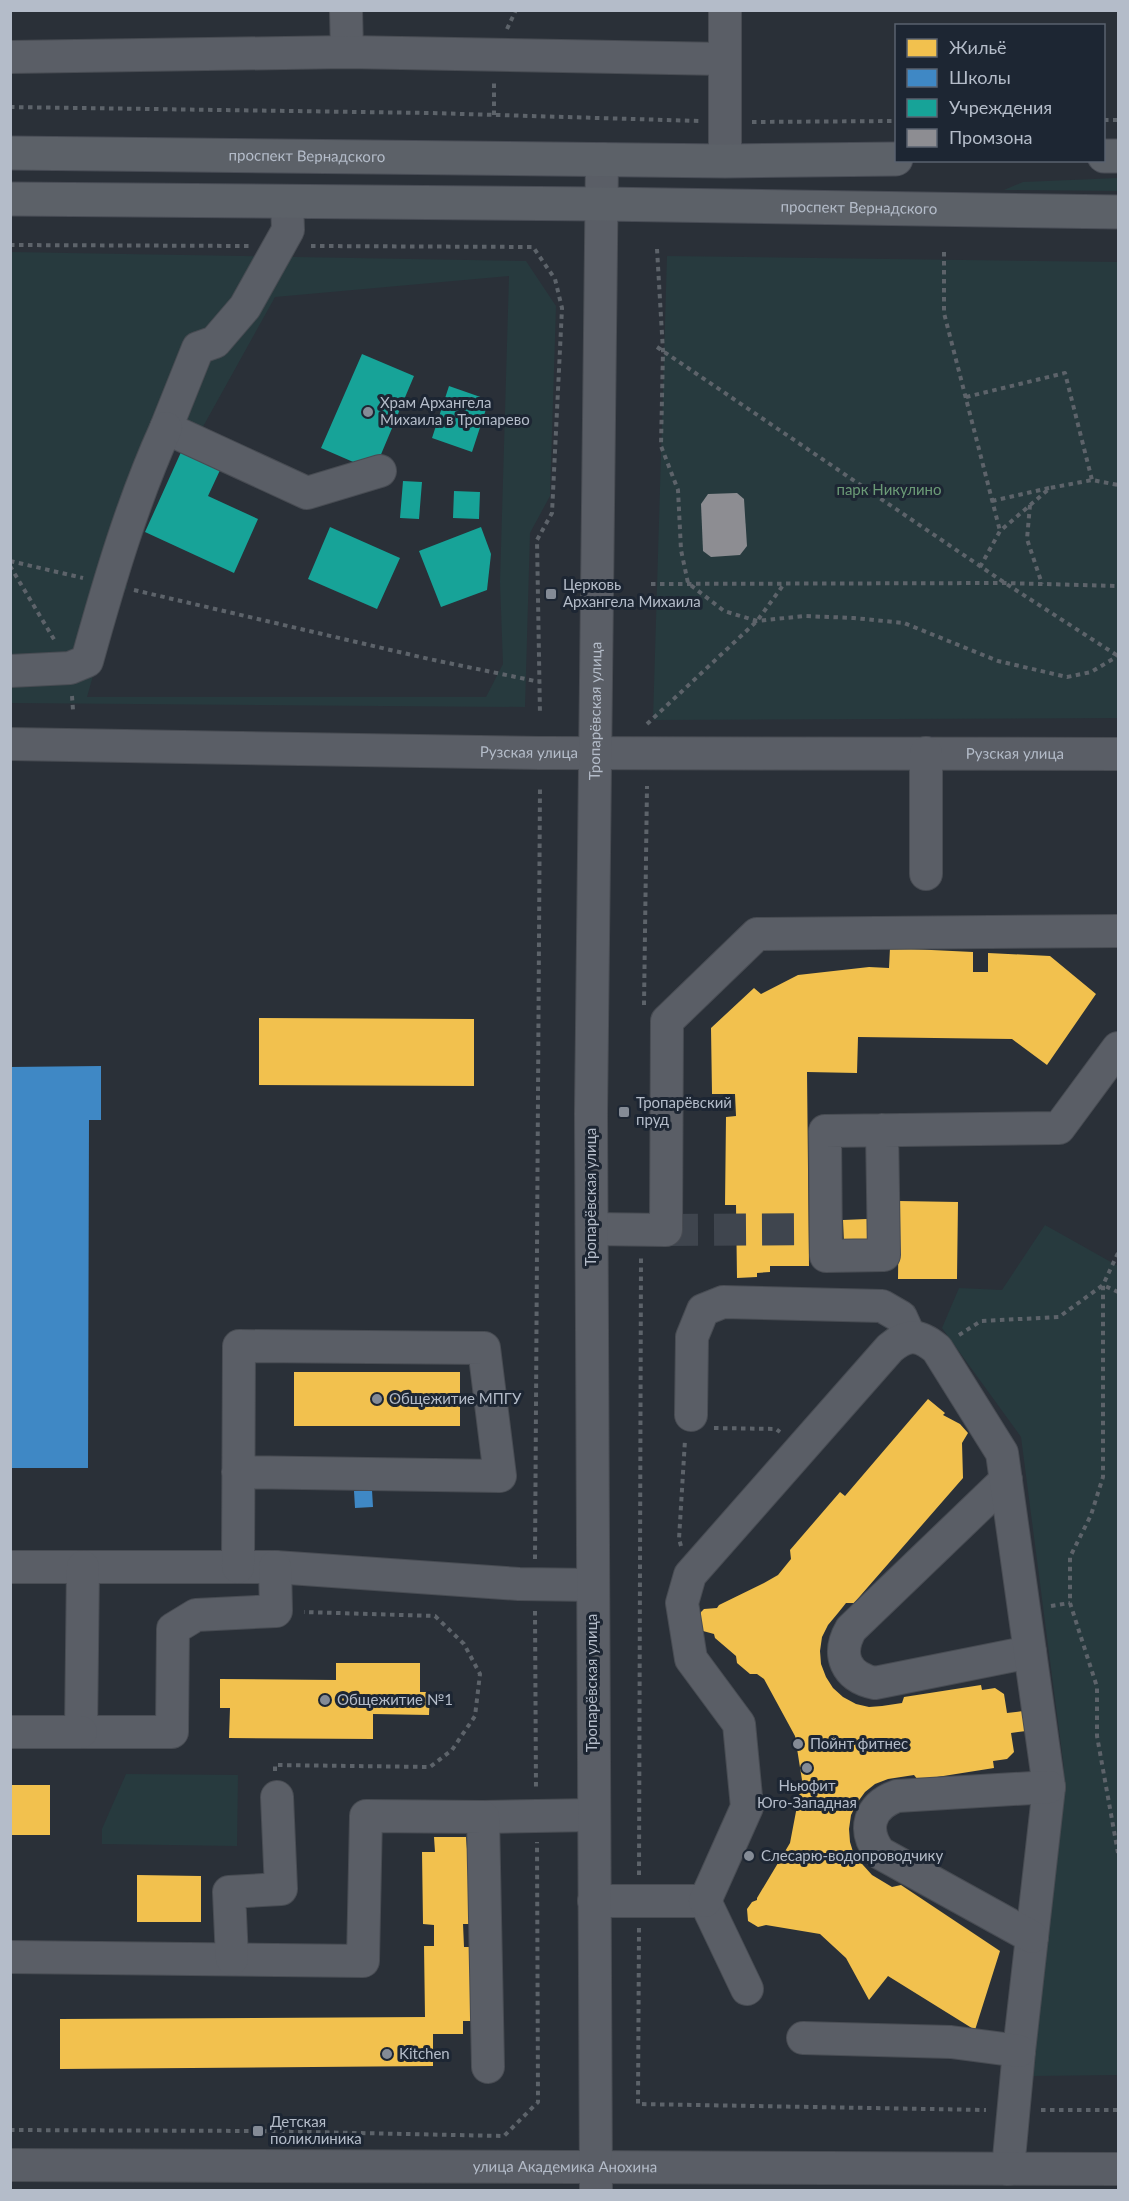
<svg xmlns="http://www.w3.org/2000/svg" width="1129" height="2201" font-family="Lato,sans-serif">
<rect width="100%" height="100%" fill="#2a3038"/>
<path fill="#273a3e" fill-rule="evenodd" d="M1118,178V191L1004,190L1023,182Z
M11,252L526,261L556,306L550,496L530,533L525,707L11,703ZM509,276L500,582L503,664L486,697H87L114,601L127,588L123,571L159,454L193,448L195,441L275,297Z
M667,256L1118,262V718L653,720Z
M1045,1225L1118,1266V2075L1030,2076L1064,1768L1021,1437L942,1328L959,1288L1002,1290Z
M126,1774L238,1775L237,1846L102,1844V1829Z"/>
<path fill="#f2c14e" d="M890,948L973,952V972H988V953L1050,956L1096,994L1047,1065L1012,1039L858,1037L857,1073L807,1072L809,1266H770V1272L757,1273V1277L737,1278L736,1205H725L726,1117L736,1116L735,1094H712L711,1028L754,988L761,994L798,975L869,967L889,968Z
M259,1018L474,1019V1086L259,1085Z
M899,1201L958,1202L957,1279H898Z
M867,1219V1241L844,1242L843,1220Z
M294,1372H460V1426H294Z
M928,1399L945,1413L943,1415L960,1424L968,1433L962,1443L963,1478L854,1603H846L838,1613L828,1625L822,1637L820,1651L821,1664L826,1677L833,1688L843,1697L856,1704L869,1707L882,1706L902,1703L904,1697L981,1685L982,1690L995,1688L1004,1694L1007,1713L1023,1711L1026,1731L1011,1733L1014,1752L1007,1759L993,1761L994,1768L918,1780L914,1775L888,1779L875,1784L865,1792L857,1803L851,1815L849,1829L850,1842L854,1855L872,1875L892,1887L901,1885L1000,1951L975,2030L888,1976L869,2000L846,1958L820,1934L766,1925L758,1927L748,1921L747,1909L752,1902L757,1900V1898L790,1843L802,1780L795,1736L764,1679L757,1674H750L737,1663L736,1656L715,1638L714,1634L703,1631L698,1624L701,1612L704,1609L717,1608L719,1605L764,1583L778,1575L791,1559L790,1550L840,1492L845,1496Z
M336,1663H420V1692H430L429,1715L373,1714V1739L229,1738L230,1708H220V1679L336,1680Z
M10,1785H50V1835H10Z
M434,1837H466L467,1849H473L474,1924H463L464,1947H474V2021H463V2034H433V2066L60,2069V2019L425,2017L424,1946H434V1925L423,1924L422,1852H435Z
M137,1875L201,1876V1922H137Z"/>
<path fill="#3f88c5" d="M101,1066V1120H89L88,1468H10V1067Z
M372,1490L373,1507L355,1508L354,1491Z"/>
<path fill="#17a398" d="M362,354L414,376L374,471L321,448Z
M449,386L489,400L472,452L432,438Z
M182,450L221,468L208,496L258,519L234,573L145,532Z
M403,481L422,482L419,519L400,518Z
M454,491L480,492L479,519L453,518Z
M330,527L400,558L377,609L308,579Z
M481,527L491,554L487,590L441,607L419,551Z"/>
<path fill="#8d8d92" d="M737,493L744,499L747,546L740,555L711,557L703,551L701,504L708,494Z"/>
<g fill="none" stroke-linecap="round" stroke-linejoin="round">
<path stroke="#3f454e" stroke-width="32" stroke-dasharray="32 16" stroke-linecap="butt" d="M666,1230L825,1229"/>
<g stroke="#484c53" stroke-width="34">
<g id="minor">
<path d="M346,10L347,52"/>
<path d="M10,57L347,52L724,59"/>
<path d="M725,161V10"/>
<path d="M287,201L288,230L245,307L215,342L198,348L166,428L307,493L380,471"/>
<path d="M10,671L70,668L87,661C109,582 132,503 166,428"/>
<path id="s1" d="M10,744L540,753L1118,754"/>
<path d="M926,753V874"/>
<path d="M882,1130L884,1255L826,1256L825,1131L1059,1128L1118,1048"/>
<path d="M592,1229L666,1230L667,1021L757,934L1118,931"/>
<path d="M691,1415L692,1337L703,1310L723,1302L882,1306L901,1317L910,1337"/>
<path d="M1006,1480L851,1629C836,1655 846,1677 875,1683L1030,1652"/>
<path d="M10,1567H275L519,1584L592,1585"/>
<path d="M83,1567L81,1732H172L173,1629L196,1615L276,1611L275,1567"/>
<path d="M238,1567L239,1346L484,1348L500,1476L238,1472"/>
<path d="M10,1732H81"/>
<path d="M483,1817L593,1815"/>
<path d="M594,1901H705L747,1989"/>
<path d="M705,1901L747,1807L739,1724L691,1659L682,1603L690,1575L890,1348C908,1333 919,1334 937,1349L1002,1453L1049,1787L1019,2051L1008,2169"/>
<path d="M1032,1937L880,1853C862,1830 869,1806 897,1796L1049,1787"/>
<path d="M10,1957L363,1961L366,1816L483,1817L488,2067"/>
<path d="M232,1959L229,1892L281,1889L277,1797"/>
<path d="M803,2038L951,2042L1019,2051"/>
<path id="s2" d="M10,2165L1118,2169"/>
<path id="s3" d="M596,2190L591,1114L602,159"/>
</g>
</g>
<g stroke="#484c55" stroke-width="35">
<g id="major">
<path id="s4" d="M10,153L725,161L896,159"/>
<path d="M1104,156H1118"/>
<path id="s5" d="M10,199L601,204L1118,212"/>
</g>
</g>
<path stroke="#5d636a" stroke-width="4" stroke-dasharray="4.5 4.5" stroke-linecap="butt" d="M507,29L516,10
M10,107L430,113L700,121
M494,115V81
M1104,120H1118
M752,122L896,121
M10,245L250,246
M311,246L533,247L555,279L562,308L552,513L537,540L540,715
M657,249L663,351L661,446L678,490L681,550L688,583L724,611L757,621L804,616L854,618L904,623L998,661L1067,677L1091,672L1118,656
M944,252V313L1000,531
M657,347L1005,583L1118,656
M966,397L1065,373L1092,480
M992,501L1049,488
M1030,505L1027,539L1042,584
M10,561L83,578
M10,566L55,641
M980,567L1000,531L1050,488L1092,480L1118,485
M651,584L1005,583L1118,586
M134,590L429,659L540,682
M72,696L73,710
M647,724L757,621L784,584
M644,1005L647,786
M1118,1253L1103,1285V1477L1091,1515L1070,1557V1603L1097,1687V1736L1118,1853
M959,1335L981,1321L1059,1317L1103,1285L1118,1292
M714,1428L776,1429L780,1432
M681,1546L679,1539L685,1440
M535,1559L540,785
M1051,1606L1070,1603
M535,1611L536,1790
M275,1771V1765L430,1767L452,1750L475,1716L480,1674L464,1644L435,1616L304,1612
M639,1875L641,1256
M639,1928L638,2104L986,2110
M1041,2110H1118
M10,2130L258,2131L504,2136L538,2102L537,1842"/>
<use href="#minor" stroke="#5a5e66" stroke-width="32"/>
<use href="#major" stroke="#5c6168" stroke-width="33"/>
</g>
<g fill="#848b96" stroke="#1d2633" stroke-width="2">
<circle cx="368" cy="412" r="6"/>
<rect x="545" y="588" width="12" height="12" rx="3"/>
<rect x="618" y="1106" width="12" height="12" rx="3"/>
<circle cx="377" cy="1399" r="6"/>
<circle cx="325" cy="1700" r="6"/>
<circle cx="798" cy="1744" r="6"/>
<circle cx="807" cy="1768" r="6"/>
<circle cx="749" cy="1856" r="6"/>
<circle cx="387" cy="2054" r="6"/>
<rect x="252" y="2125" width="12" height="12" rx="3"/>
</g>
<g text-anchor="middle" stroke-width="6" stroke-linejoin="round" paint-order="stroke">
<g font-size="15" fill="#b4bcc9" stroke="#1d2633">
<text dy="5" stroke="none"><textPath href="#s4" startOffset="297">проспект Вернадского</textPath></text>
<text dy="5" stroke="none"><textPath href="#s5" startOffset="849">проспект Вернадского</textPath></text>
<text dy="5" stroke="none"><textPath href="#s3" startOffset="1479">Тропарёвская улица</textPath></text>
<text dy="5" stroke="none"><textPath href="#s1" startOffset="519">Рузская улица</textPath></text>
<text dy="5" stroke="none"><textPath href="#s1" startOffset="1005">Рузская улица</textPath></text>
<text transform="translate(591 1197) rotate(-90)" y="5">Тропарёвская улица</text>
<text transform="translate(592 1683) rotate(-90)" y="5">Тропарёвская улица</text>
<text dy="5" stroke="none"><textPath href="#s2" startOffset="555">улица Академика Анохина</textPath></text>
</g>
<g font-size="15" fill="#b4bcc9" stroke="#1d2633" text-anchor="start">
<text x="380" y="408">Храм Архангела<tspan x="380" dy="17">Михаила в Тропарево</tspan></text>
<text x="563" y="590">Церковь<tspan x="563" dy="17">Архангела Михаила</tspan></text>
<text x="636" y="1108">Тропарёвский<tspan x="636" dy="17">пруд</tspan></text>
<text x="389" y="1404">Общежитие МПГУ</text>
<text x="337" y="1705">Общежитие №1</text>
<text x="810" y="1749">Пойнт фитнес</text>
<text x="807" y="1791" text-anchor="middle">Ньюфит<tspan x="807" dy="17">Юго-Западная</tspan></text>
<text x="761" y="1861">Слесарю-водопроводчику</text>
<text x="399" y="2059">Kitchen</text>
<text x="270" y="2127">Детская<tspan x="270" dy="17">поликлиника</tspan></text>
</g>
<g font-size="15" fill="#6b9a76" stroke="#1d2633">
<text x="889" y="495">парк Никулино</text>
</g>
</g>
<rect width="1129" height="2201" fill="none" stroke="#b4bcc9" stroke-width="24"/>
<rect x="895" y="24" width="210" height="138" fill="#1d2633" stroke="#59626f" stroke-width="1.5"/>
<rect x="907" y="39" width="30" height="18" fill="#f2c14e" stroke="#59626f" stroke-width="1.5"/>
<text x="949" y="54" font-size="18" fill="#b4bcc9">Жильё</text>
<rect x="907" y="69" width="30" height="18" fill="#3f88c5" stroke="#59626f" stroke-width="1.5"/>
<text x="949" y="84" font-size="18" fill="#b4bcc9">Школы</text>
<rect x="907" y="99" width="30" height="18" fill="#17a398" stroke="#59626f" stroke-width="1.5"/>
<text x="949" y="114" font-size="18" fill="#b4bcc9">Учреждения</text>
<rect x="907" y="129" width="30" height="18" fill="#8d8d92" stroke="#59626f" stroke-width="1.5"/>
<text x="949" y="144" font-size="18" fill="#b4bcc9">Промзона</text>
</svg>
